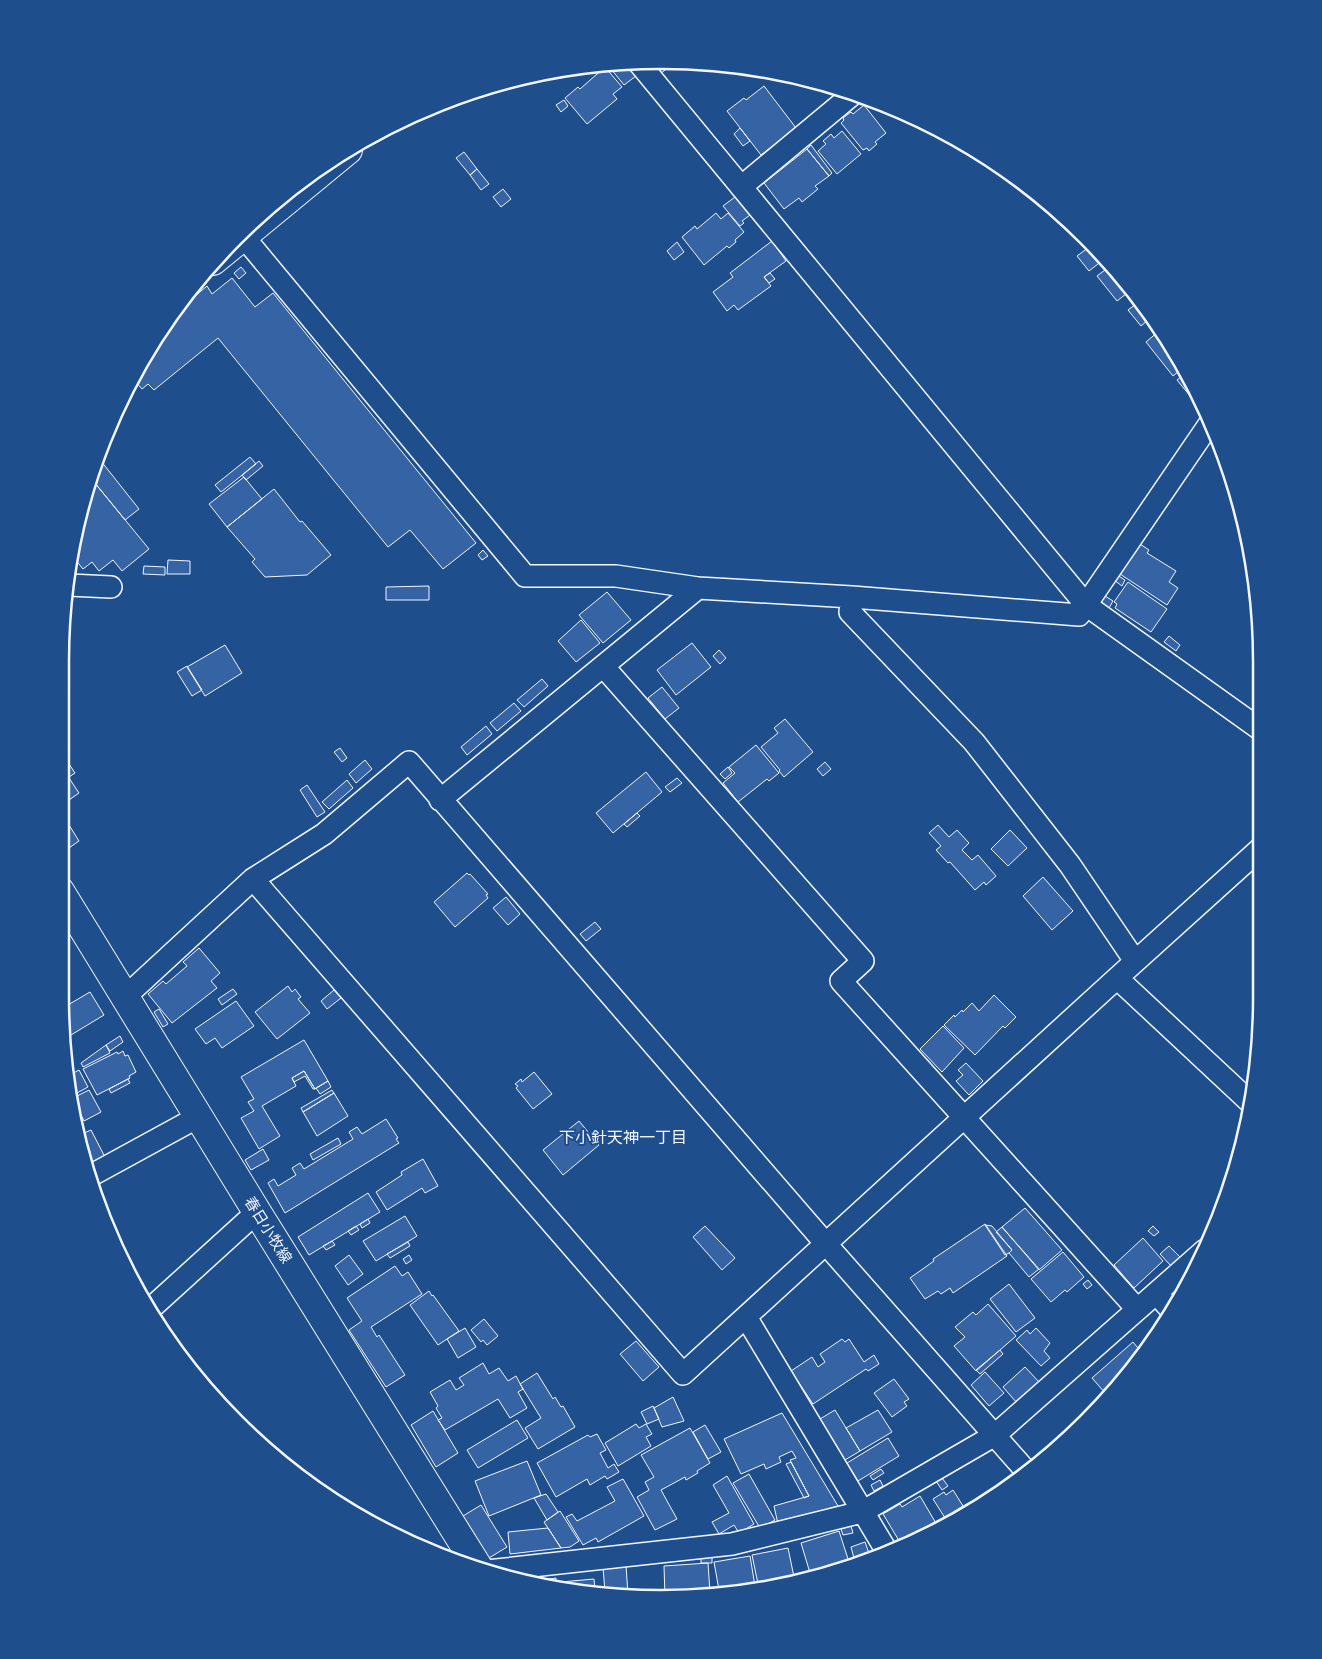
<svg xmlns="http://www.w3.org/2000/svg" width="1322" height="1659" font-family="'Alegreya Sans','Noto Sans JP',sans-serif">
<rect width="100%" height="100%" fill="#1f4e8c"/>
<path fill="#3563a3" stroke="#f2f6ff" d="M675,62L660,74L651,63Z
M607,64H626L636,76L624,85Z
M605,67L622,87L613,94L617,99L587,124L565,98L578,87L580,89Z
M764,86L796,128L761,155L727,111L744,98L746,100Z
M564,100L568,106L561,112L556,105Z
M864,105L886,133L875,142L877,144L869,151L867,148L863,150L841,123L844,120L843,118L851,112L853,114Z
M740,128L750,141L743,146L734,134Z
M842,131L861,154L837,174L818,151L826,144L823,141L831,134L834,138Z
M811,145L832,173L829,176L807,149Z
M807,149L829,176L815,186L818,189L802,202L799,198L784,209L764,183Z
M464,152L477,169L470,175L456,158Z
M477,169L489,184L481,190L470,175Z
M503,189L511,199L501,207L493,197Z
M735,197L750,215L742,221L744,223L740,226L723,206Z
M716,213L721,219L728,213L744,232L735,240L736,242L729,248L727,246L704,265L682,237L695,226L697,229Z
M772,241L786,261L764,277L771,286L738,310L734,305L727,311L713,292L733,277L730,273Z
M677,242L684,252L674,260L667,251Z
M1092,245L1113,265L1131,290L1117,301L1097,276L1109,267L1103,260L1089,271L1077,256Z
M241,267L246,273L239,279L234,273Z
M770,273L775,279L769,283L764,277Z
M232,278L255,307L273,293L476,543L443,569L410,530L388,547L218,338L154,390L148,384L142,389L134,380L141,374L137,369L141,360L157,338V339L163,334L161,332L176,312L207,286L212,294Z
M1136,304L1148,320L1141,326L1128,310Z
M1159,331L1184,367L1173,376L1146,342Z
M1187,372L1205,412L1204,413L1177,380Z
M97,456L139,509L125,520L90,477Z
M250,457L256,464L221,492L215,485Z
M259,461L263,466L246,480L242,475Z
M90,477L149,549L122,571L113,560L99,571L92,562L83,569L74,558Z
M244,477L262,499L227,527L209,504Z
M274,489L300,522L302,521L331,555L307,575L265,577L252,562L255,559L227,527Z
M1137,542L1149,550L1147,553L1176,571L1169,582L1178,588L1167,605L1117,572Z
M483,550L488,556L482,560L478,555Z
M168,560L190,561V574H167Z
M144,566L165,567V575L143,574Z
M1117,575L1125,580L1122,586L1114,580Z
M1128,582L1167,609L1151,632L1115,608L1117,604L1114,602Z
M429,586V600H386V587Z
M607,592L631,620L603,643L579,615Z
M1102,594L1113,601L1109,608L1098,601Z
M581,620L600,643L576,662L558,641Z
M1169,636L1180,645L1176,651L1164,642Z
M692,643L711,667L676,695L657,670Z
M225,645L242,673L205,696L187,667Z
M719,650L726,658L720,664L713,656Z
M187,666L202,690L192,696L177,672Z
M542,679L548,686L524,707L517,700Z
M662,687L679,708L665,719L648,698Z
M514,703L521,711L497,731L490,723Z
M785,719L813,752L784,777L779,771L780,770L761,747L778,733L774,728Z
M486,726L492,734L467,755L461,747Z
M756,745L779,773L769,781L767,779L738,802L723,783L735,773L729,767Z
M340,748L347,758L342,762L334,752Z
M365,760L372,769L356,783L349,774Z
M825,762L831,769L823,776L817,769Z
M69,764L75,773L66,779L61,769Z
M728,767L732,773L725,779L720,774Z
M646,772L662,792L613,833L596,813Z
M61,773L65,780L69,778L79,793L69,800L67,797L61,801Z
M677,778L682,783L670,792L665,787Z
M347,780L353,788L329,809L322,802Z
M307,785L325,812L317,817L300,790Z
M637,813L640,816L627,827L624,824Z
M69,825L79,841L66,850L61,842V830Z
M938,825L949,837L957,830L969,843L962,850L972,860L978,855L996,876L986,885L984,882L975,890L950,862L948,863L936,850L941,846L929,833Z
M1010,830L1027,848L1008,866L991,849Z
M467,873L469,875L470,874L488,894L486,895L488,898L455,927L434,902Z
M1043,877L1073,911L1052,930L1023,896Z
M506,897L520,914L508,925L493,908Z
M595,922L601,929L586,941L580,934Z
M199,948L220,973L211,981L217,988L172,1023L148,994L163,981L166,984L187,966L183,962Z
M288,986L292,992L295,989L301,997L298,999L310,1013L277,1039L255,1012Z
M233,989L237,994L222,1005L218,999Z
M334,990L341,998L327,1009L321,1001Z
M90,992L104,1015L66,1038L61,1009Z
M994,995L1016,1017L1005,1028L1003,1026L975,1055L944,1025L954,1015L955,1017L962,1010L963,1012L972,1003L979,1011Z
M236,1001L254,1026L222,1048L215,1038L206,1044L195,1029Z
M159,1009L168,1024L163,1027L154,1012Z
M943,1026L964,1048L942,1072L920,1049Z
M120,1036L123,1042L110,1051L106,1045Z
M304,1040L328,1081L315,1089L304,1071L292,1078L296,1086L262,1106L280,1136L259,1149L241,1118L254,1111L248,1102L254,1099L241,1077Z
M106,1045L110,1053L83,1067L81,1063Z
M123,1051L125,1056L128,1055L136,1072L129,1076L130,1078L97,1095L83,1069L117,1052L118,1054Z
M966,1063L983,1081L969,1095L956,1081L963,1075L958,1070Z
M79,1070L88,1087L77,1093L71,1082L70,1075Z
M304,1071L315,1089H313L305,1076L294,1082L292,1078Z
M534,1072L552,1094L533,1109L516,1088L518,1086L515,1084L521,1079L522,1082Z
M128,1079L130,1083L111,1093L109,1089Z
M328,1081L331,1087L320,1094L316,1088Z
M89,1090L101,1112L84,1121L73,1098Z
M332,1090L334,1093L303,1112L301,1108Z
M334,1093L348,1116L317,1136L303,1112Z
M386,1119L398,1138L396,1139L399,1143L285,1213L268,1183L274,1179L278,1186L296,1175L292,1168L300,1163L304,1169L353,1139L349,1132L357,1127L362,1134Z
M579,1121L599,1145L563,1175L543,1150Z
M76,1122L82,1134L91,1130L106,1159L92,1166L83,1149L80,1150Z
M338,1138L341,1144L313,1160L310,1154Z
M263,1149L269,1160L251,1170L245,1160Z
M423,1159L438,1186L425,1193L422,1188L387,1210L376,1192L402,1175L401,1172Z
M368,1193L380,1212L309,1255L298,1237Z
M1025,1208L1062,1250L1039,1270L1002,1227Z
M405,1216L417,1236L376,1261L363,1241Z
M368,1219L370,1223L362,1228L360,1224Z
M985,1224L1007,1256L953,1293L950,1288L941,1294L938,1291L925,1299L910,1278L934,1261L933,1259Z
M985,1225L992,1226L1012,1250L1009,1253L1005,1255Z
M356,1226L359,1230L351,1235L348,1231Z
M705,1226L735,1258L722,1270L693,1237Z
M1153,1226L1159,1232L1154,1236L1148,1231Z
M1002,1227L1039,1269L1029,1277L1009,1253L1012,1250L996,1232Z
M1143,1238L1163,1261L1134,1288L1114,1265Z
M332,1241L335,1245L326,1250L323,1246Z
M408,1242L410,1246L390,1258L387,1254Z
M1169,1246L1181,1258L1172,1267L1160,1254Z
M1063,1252L1084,1277L1067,1292L1065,1290L1051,1302L1031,1279Z
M349,1255L363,1274L348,1285L335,1266Z
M409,1255L412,1260L406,1264L403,1259Z
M395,1266L402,1276L408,1272L422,1294L371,1327L377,1337L379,1335L405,1375L386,1387L349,1330L362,1321L347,1298Z
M1088,1280L1092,1285L1087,1289L1083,1284Z
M1009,1284L1035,1318L1016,1332L990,1299Z
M429,1291L432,1296L433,1295L459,1331L438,1345L410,1305Z
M988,1304L1016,1336L976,1371L954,1346L965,1337L955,1327L973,1312L976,1315Z
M484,1319L498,1336L487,1345L483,1340L481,1342L471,1330Z
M465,1328L476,1347L458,1358L447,1339Z
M1036,1328L1050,1343L1044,1351L1050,1358L1041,1366L1016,1340L1027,1330L1030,1334Z
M842,1339L845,1342L849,1339L864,1362L874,1355L879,1364L868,1371L866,1369L813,1404L791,1371L812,1357L818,1367L825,1362L820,1354Z
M636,1341L659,1367L643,1381L620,1354Z
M1133,1342L1142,1353L1106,1394L1092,1378Z
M1000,1350L1003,1354L980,1374L976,1370Z
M483,1363L489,1374L499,1368L508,1381L516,1376L523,1389L518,1392L527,1408L510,1418L498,1399L445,1430L438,1420L442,1418L436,1408L438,1406L430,1392L450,1380L456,1390L464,1385L459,1378Z
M1025,1367L1040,1383L1017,1403L1003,1387Z
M985,1372L1004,1393L989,1406L971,1385Z
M537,1373L553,1399L555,1397L561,1407L563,1406L575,1427L538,1449L525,1428L541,1418L520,1384Z
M894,1379L909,1399L904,1402L907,1406L892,1417L874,1393Z
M673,1397L684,1421L662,1427L654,1408Z
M653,1406L659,1419L647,1424L641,1412Z
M835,1410L860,1451L845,1460L820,1419Z
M878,1410L892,1432L860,1451L846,1428Z
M433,1411L458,1453L436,1467L411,1425Z
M782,1413L838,1506L778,1524L774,1506L809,1496L790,1460L796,1458L792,1451L779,1457L781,1462L766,1469L764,1464L741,1474L724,1439Z
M517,1420L528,1438L478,1468L467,1450Z
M636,1424L639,1428L646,1424L652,1434L646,1437L651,1446L618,1466L605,1443Z
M705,1425L721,1452L708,1459L693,1432Z
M690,1428L710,1463L697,1471L698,1473L686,1480L685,1477L661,1490L677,1519L655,1530L637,1497L649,1490L645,1482L654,1477L641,1455Z
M597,1434L606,1450L600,1453L608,1468L614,1464L619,1472L607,1479L605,1476L590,1485L587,1479L556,1497L537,1463L588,1435L590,1437Z
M888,1438L899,1456L858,1481L847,1463Z
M527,1461L541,1495L489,1516L475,1481Z
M791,1462L809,1496L804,1498L786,1464Z
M881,1469L884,1473L873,1480L870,1476Z
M749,1474L775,1520L760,1528L733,1483Z
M727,1476L754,1524L739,1533L734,1525L719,1534L712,1522L729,1513L713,1485Z
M942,1478L948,1486L942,1490L936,1481Z
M623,1479L644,1516L598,1542L596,1538L583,1545L566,1517L572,1514L577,1521L615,1501L607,1487Z
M880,1480L883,1486L874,1491L871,1485Z
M953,1490L963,1506L945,1518L933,1499L944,1492L946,1495Z
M546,1494L558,1512L547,1520L534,1498Z
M920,1496L937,1525L919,1536L916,1537L915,1536L901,1544L883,1514L900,1504L902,1507Z
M481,1505L507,1547L489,1558L463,1516Z
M560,1511L579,1541L570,1547L561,1548L544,1522Z
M851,1526L853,1533L843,1535L841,1529Z
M548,1528L561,1548L510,1554L508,1532Z
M839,1531L849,1562L810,1573L801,1543Z
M865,1542L870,1556L855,1562L851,1547Z
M788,1548L794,1577L758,1584L752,1555Z
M750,1556L755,1586L713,1592L719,1590L714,1562Z
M701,1557H712V1563H701Z
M708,1563L710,1593L665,1598L664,1566Z
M626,1565L628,1595L605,1592L603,1567Z
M534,1575H542V1580L556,1578V1585L524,1581L534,1580Z
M594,1579L595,1590L561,1586V1582Z"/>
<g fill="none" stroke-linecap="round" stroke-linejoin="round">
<g stroke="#f2f6ff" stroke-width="24">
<path id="minor" d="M639,63L1086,605L1261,730
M741,187L853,94
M243,236L525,576H616L698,588L852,597L1079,615L1210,423
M69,585L111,587
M852,597L850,612L974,742L1070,865L1135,961
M603,666L863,961L841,981L1137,1309
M440,800L698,588
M253,879L683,1374L1117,978L1261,848
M1117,978L1252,1104
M125,997L253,879L324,834L409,762L826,1244L1027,1472
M90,1176L198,1117
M1156,1293L1172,1311
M149,1310L257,1212
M746,1317L886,1550
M487,1571L732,1544L862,1512L995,1435L1205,1250"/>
</g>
<g stroke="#f2f6ff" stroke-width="30">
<path id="tertiary" d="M213,261L348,150"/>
</g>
<g stroke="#f2f6ff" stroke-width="30">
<path id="secondary" d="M60,891L257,1212L478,1567"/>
</g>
<use href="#minor" stroke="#1f4e8c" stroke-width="21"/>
<use href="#tertiary" stroke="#1f4e8c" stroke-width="28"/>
<use href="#secondary" stroke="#1f4e8c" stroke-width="28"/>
</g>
<g text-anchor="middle" stroke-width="4" stroke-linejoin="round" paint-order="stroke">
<g font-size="15" fill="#f2f6ff" stroke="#1f4e8c">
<text transform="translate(268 1230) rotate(58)" y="5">春日小牧線</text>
</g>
<g font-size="16" fill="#f2f6ff" stroke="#1f4e8c">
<text x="623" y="1143">下小針天神一丁目</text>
</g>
</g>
<path d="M0 0H1322V1659H0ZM661 69H661A592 592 0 0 1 1253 661V998A592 592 0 0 1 661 1590H661A592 592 0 0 1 69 998V661A592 592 0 0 1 661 69Z" fill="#1f4e8c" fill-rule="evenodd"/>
<path fill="none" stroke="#f2f6ff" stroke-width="2.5" d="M661 69H661A592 592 0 0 1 1253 661V998A592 592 0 0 1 661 1590H661A592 592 0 0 1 69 998V661A592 592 0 0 1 661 69Z"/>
</svg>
